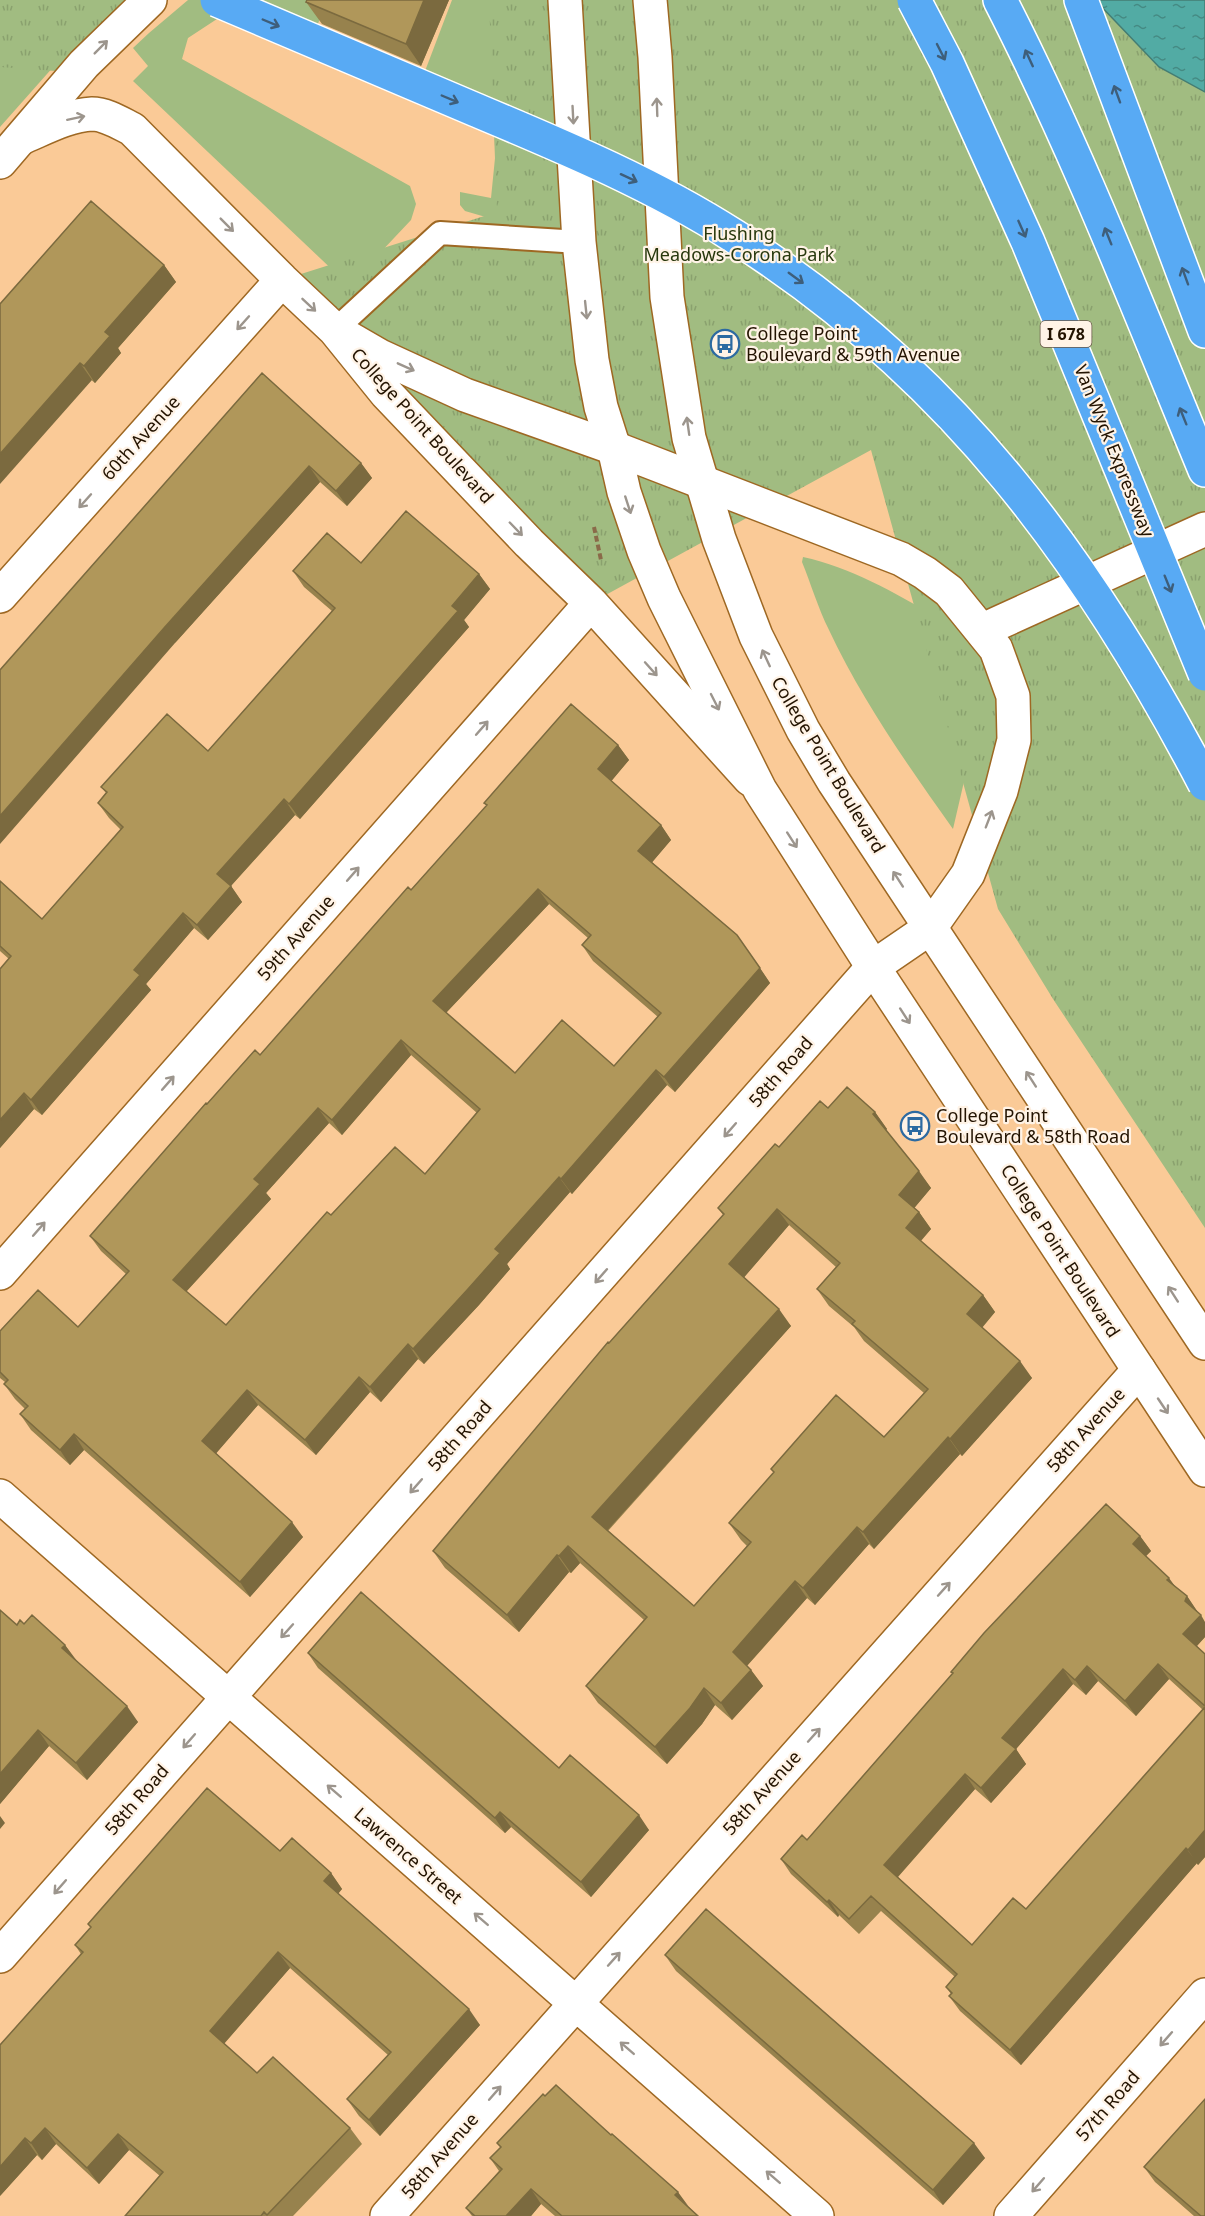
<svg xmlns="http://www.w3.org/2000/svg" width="1205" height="2216" font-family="'Noto Sans',sans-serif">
<defs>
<pattern id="park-tufts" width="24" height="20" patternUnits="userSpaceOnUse" patternTransform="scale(1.5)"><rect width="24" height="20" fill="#a1bc81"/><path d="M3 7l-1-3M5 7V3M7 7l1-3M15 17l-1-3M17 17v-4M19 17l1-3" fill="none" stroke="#8aa16e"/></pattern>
<pattern id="water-ripples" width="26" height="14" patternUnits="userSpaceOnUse" patternTransform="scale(1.5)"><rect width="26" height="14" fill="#52aba4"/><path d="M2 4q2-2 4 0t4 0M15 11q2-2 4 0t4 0" fill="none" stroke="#448a83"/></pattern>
</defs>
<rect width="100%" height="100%" fill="#faca97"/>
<path fill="#a1bc81" d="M188,0H327L316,29L246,0L188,38L182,59L410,186L416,204L411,220L362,272L340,277L133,81L148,66L133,48L149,33Z
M452,0H527L530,187L496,220L465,211L460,205V192L491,198L500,108L422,79Z
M0,9L86,30L0,127Z
M803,557C850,567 895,593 937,617L972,747L953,829C909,767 861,699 829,630C818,608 811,584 802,562Z"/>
<path fill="url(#park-tufts)" d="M0,0H126L56,71L0,67Z
M489,0H1205V1228L1053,999L998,909L871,450L591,603L282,280L497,212Z"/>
<path fill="url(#water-ripples)" stroke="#447d73" stroke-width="1.5" d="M1095,0H1205V92L1159,67Z"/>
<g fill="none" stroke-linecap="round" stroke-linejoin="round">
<g stroke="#9e6823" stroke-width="26">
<path id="service" d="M335,330L440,233L579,242"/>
</g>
<g stroke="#9e6823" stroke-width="36">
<path id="minor" d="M21,138C43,129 68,115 92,114C106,114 120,123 132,129L282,280L335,330L386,393L529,543L591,603L750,779
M0,596L282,280
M983,630L1205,529
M0,1273L591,603
M0,1496L817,2216
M0,1956L873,967L930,928L968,874L1001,791L1014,740L1013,696L996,649L949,591L925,573L901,559L614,448L465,395L380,356L335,330
M387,2216L1139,1370
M1011,2216L1205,1995"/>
</g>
<g stroke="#9e6823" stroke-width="36">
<path id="secondary" d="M565,0L579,242L592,360L601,407L614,448L624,492L644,551L664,598L760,790L873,967L1205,1470
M650,0L655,57L667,297L689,438L719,539L756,636L803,730L834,782L1205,1343
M0,162L84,64L150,0"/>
</g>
<g stroke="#fff" stroke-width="36">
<path id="motorway" d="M1000,0C1078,152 1140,313 1205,470
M1081,0L1205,331"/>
</g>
<path stroke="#8a6a49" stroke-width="4" stroke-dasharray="6 3" stroke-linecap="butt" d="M594,527L601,560"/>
<use href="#service" stroke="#fff" stroke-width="22"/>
<use href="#minor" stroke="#fff" stroke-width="33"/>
<use href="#secondary" stroke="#fff" stroke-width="33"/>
<use href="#motorway" stroke="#58aaf4" stroke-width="33"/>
<g stroke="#fff" stroke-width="36" stroke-linecap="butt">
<path id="motorway-bridge" d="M217,0C303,37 390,73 476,110C564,147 653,184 734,236C951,373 1088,560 1205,784
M914,0L947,63L1028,242L1205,674"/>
</g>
<use href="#motorway-bridge" stroke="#58aaf4" stroke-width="33"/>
</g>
<path fill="#97824d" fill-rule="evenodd" d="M449,0L421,66L322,24L306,2Z
M164,265L176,282L118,348L121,353L95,383L0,304Z
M262,373L361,463L372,478L347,506L320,482L175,643Z
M361,563L479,574L490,589L464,620L469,627L300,819L295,815L231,886L242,902L208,940L194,928L146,984L151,990L42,1115L34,1109L0,1148L9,959L0,951V881L42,919L121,830L109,818L98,803L106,793L101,787L208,751L332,611L304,587L293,571Z
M618,745L629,760L611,781L661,825L671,840L652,862L737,935L770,983L675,1092L667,1085L572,1194L570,1192L507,1264L510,1269L479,1305L424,1364L418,1359L381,1402L370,1392L316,1455L258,1405L216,1453L303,1537L250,1597L84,1450L70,1465L31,1430L20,1414L25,1409L15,1399L4,1384L5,1382L0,1378V1331L78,1327L126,1274L101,1251L90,1236L207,1104L260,1055L411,890L487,806L484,803ZM549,904L588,938L582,945L593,961L658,1017L614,1066L515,1073L446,1013ZM411,1055L477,1113L425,1174L331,1215L226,1325L186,1292L271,1199L266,1193L329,1123L342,1135Z
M828,1108L875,1112L887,1129L886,1130L931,1188L914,1208L919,1212L931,1229L921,1241L983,1295L995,1312L982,1328L1032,1378L962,1456L960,1454L874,1549L869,1544L815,1605L807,1598L779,1630L747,1666L751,1670L763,1686L732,1720L715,1705L702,1724L667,1764L598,1703L586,1686L644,1620L580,1563L571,1573L569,1572L519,1632L445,1568L433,1551L609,1343L723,1215L718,1208L779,1147ZM789,1225L836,1267L817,1289L829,1306L854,1327L864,1341L924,1393L884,1437L771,1469L774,1473L729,1523L741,1540L747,1546L694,1606L608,1531L791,1326L744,1277Z
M1140,1536L1151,1551L1146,1556L1176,1588L1187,1596L1197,1611L1205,1637L1197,1646L1205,1654V1857L1198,1865L1197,1863L1021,2065L960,2011L949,1996L951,1994L946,1987L955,1977L881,1911L859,1934L839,1915L838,1917L791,1874L781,1859L807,1840L952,1674L951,1672ZM1169,1679L1203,1710L1026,1909L972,1945L898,1877L975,1789L991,1803L1026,1764L1016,1749L1073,1684L1086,1695L1098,1681L1136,1716Z
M24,1624L65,1645L76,1661L138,1722L87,1780L49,1746L0,1804L17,1625Z
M308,1653L559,1768L649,1830L591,1897L511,1827L505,1833L318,1668Z
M280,1851L331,1873L342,1889L338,1894L480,2025L380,2136L359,2116L347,2099L388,2055L290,1968L224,2044L257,2073L350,2128L362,2144L293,2216H125L160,2176L129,2150L99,2184L56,2144L42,2160L37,2155L0,2196L81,1954L75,1945L91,1928L88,1924Z
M665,1955L985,2158L943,2205L676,1971Z
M497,2143L689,2207L698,2216H555L541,2204L531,2216H472L466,2208L499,2171L490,2158L501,2148Z
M1144,2167L1205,2216H1194L1155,2182Z"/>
<path fill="#7b6a3f" d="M424,0H449L421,66L406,44Z
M164,265L176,282L118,348L121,353L95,383L84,366L105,332Z
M80,363L92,380L0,484V454Z
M361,463L372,478L347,506L336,491Z
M309,466L320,482L175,643L0,844V816L164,628Z
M479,574L490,589L464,620L469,627L300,819L289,804Z
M618,745L629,760L609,784L598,769Z
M284,799L295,815L228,889L217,874Z
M661,825L671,840L649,866L638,851Z
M231,886L242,902L208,940L197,925Z
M538,889L549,904L443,1016L433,1001Z
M183,913L194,928L146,984L151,990L42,1115L31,1100L134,970Z
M760,968L770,983L675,1092L664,1077Z
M401,1040L411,1055L342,1135L332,1120Z
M656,1070L667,1085L572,1194L561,1179Z
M24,1093L34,1109L0,1148V1120Z
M318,1108L329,1123L266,1193L271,1199L183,1295L173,1280L254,1179Z
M875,1112L887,1129L885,1131L873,1114Z
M919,1171L931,1188L911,1212L899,1195Z
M559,1177L570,1192L507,1264L510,1269L479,1305L424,1364L413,1349L495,1249Z
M777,1209L789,1225L741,1281L729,1264Z
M919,1212L931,1229L917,1245L906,1228Z
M983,1295L995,1312L979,1331L967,1314Z
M779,1309L791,1326L604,1534L592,1517Z
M408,1344L418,1359L381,1402L370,1387Z
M1020,1361L1032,1378L962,1456L950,1439Z
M359,1377L370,1392L316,1455L305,1440Z
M247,1390L258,1405L213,1457L202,1441Z
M74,1434L84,1450L70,1465L60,1450Z
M948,1437L960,1454L874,1549L863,1532Z
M292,1522L303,1537L250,1597L240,1582Z
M857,1527L869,1544L815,1605L803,1588Z
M1140,1536L1151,1551L1143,1559L1133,1544Z
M568,1546L580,1563L571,1573L559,1556Z
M557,1555L569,1572L519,1632L507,1615Z
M1169,1578L1180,1593L1167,1580Z
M795,1581L807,1598L744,1669L733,1652Z
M1187,1596L1197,1611L1196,1616L1185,1601Z
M1201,1615L1205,1622V1637L1194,1649L1183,1634Z
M65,1645L77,1661L62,1648Z
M1158,1664L1169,1679L1136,1716L1125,1701Z
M1087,1666L1098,1681L1086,1695L1075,1680Z
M1063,1669L1073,1684L1016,1749L1026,1764L991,1803L981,1788L1002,1738Z
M751,1670L763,1686L732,1720L721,1703Z
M704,1688L715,1705L702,1724L667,1764L655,1747Z
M127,1706L138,1722L87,1780L76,1763Z
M38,1730L49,1746L0,1804V1774Z
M965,1774L975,1789L895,1880L884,1865Z
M500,1812L511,1827L505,1833L495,1818Z
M639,1815L649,1830L591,1897L581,1882Z
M0,1816L5,1823L0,1829Z
M1205,1830V1857L1198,1865L1188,1850Z
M1186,1848L1197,1863L1021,2065L1010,2050Z
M331,1873L342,1889L335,1897L324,1881Z
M829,1900L839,1915L838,1917L827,1902Z
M278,1952L290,1968L221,2047L210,2031Z
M469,2009L480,2025L380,2136L369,2120Z
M45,2128L56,2144L42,2160L31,2143Z
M118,2134L129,2150L99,2184L87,2168Z
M25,2138L37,2155L0,2196V2167Z
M974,2143L985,2158L943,2205L933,2190Z
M531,2189L541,2204L531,2216H506Z
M678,2192L689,2207L675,2195Z"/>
<path fill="#b0975a" stroke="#7b6a3f" stroke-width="1.5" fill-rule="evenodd" d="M307,0H424L406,44L306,2Z
M91,201L164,265L105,332L110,336L84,366L80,363L0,454V304Z
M262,373L361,463L336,491L309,466L164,628L0,816V670Z
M406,511L479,574L452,606L458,611L289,804L284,799L217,874L231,886L197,925L183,913L134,970L140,975L31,1100L24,1093L0,1120V969L11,956L0,946V881L42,919L123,827L98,803L107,792L101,787L167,714L208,751L335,608L293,571L327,533L361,563Z
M571,704L618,745L598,769L661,825L638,851L737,935L760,968L664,1077L656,1070L561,1179L559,1177L495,1249L500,1253L468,1289L413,1349L408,1344L370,1387L359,1377L305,1440L247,1390L202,1441L292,1522L240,1582L74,1434L60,1450L20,1414L28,1406L4,1384L8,1380L0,1372V1331L38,1290L78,1327L129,1271L90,1236L206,1103L207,1104L255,1050L260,1055L408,887L411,890L487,805L484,803ZM538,889L591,935L582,945L661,1013L614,1066L562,1020L515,1073L433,1001ZM401,1040L480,1109L425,1174L395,1147L331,1215L327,1212L226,1325L173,1280L260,1184L254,1179L318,1108L332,1120Z
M847,1087L875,1112L873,1114L919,1171L899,1195L919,1212L906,1228L983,1295L967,1314L1020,1361L950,1439L948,1437L863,1532L857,1527L803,1588L795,1581L767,1613L733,1652L751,1670L721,1703L704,1688L690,1708L655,1747L586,1686L647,1617L568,1546L559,1556L557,1555L507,1615L433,1551L608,1342L609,1343L724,1214L718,1208L775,1144L779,1147L820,1101L828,1108ZM777,1209L840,1263L817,1289L855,1321L852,1324L928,1389L884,1437L836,1395L771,1469L774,1472L729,1523L751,1542L694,1606L592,1517L779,1309L729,1264Z
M1106,1504L1140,1536L1133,1544L1169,1578L1167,1580L1187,1596L1185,1601L1201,1615L1183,1634L1205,1654V1706L1158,1664L1125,1701L1087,1666L1075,1680L1063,1669L1002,1738L1016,1749L981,1788L965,1774L884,1865L972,1945L1013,1898L1026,1909L1205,1707V1830L1188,1850L1186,1848L1010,2050L949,1996L952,1993L946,1987L957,1974L871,1896L849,1919L829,1900L827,1902L781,1859L802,1835L807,1840L953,1673L951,1672L984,1633Z
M361,1592L559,1768L570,1755L639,1815L581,1882L500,1812L495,1818L308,1653Z
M0,1610L17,1625L20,1620L24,1624L32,1615L65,1645L62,1648L127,1706L76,1763L38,1730L0,1774Z
M207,1788L280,1851L292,1838L331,1873L324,1881L469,2009L369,2120L347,2099L391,2052L278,1952L210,2031L257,2073L273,2057L350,2128L267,2215L264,2212L261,2216H125L163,2172L118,2134L87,2168L45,2128L31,2143L25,2138L0,2167V2045L83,1952L75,1945L91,1927L88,1924Z
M706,1909L974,2143L933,2190L665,1955Z
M556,2085L611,2135L612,2134L678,2192L675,2195L698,2216H562L531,2189L506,2216H475L466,2208L502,2169L490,2158L501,2147L497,2143L543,2094L545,2096Z
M1205,2099V2216H1201L1144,2167Z"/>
<defs><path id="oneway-shaft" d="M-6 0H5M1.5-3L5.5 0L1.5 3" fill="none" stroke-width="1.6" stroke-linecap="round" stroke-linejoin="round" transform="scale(1.5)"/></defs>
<g stroke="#3e5e7a">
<use href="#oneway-shaft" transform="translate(271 23) rotate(23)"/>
<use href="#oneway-shaft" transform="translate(941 52) rotate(63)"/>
<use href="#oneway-shaft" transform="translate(1029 58) rotate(-115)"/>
<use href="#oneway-shaft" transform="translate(1117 94) rotate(-110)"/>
<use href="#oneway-shaft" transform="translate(450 99) rotate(23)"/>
<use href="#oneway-shaft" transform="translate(629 178) rotate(25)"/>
<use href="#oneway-shaft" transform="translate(1022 229) rotate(66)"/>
<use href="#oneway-shaft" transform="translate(1108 236) rotate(-112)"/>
<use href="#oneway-shaft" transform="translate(1185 276) rotate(-110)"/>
<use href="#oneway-shaft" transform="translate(796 278) rotate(36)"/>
<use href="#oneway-shaft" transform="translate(1183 416) rotate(-112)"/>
<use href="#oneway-shaft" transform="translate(1168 584) rotate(68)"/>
</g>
<g stroke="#9c958d">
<use href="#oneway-shaft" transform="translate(101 47) rotate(-45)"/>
<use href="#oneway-shaft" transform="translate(657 107) rotate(-92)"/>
<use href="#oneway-shaft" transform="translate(573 115) rotate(87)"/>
<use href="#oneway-shaft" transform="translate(76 118) rotate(-12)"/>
<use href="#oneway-shaft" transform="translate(227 225) rotate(45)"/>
<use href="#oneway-shaft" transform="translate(309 305) rotate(43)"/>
<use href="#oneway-shaft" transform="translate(586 310) rotate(84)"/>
<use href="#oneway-shaft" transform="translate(243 323) rotate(132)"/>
<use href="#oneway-shaft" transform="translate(406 367) rotate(24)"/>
<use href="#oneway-shaft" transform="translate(688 426) rotate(-98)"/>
<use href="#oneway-shaft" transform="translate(85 501) rotate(132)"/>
<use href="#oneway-shaft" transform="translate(628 505) rotate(72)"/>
<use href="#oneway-shaft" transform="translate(516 529) rotate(46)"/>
<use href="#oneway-shaft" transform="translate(766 658) rotate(-115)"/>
<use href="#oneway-shaft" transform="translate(651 669) rotate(48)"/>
<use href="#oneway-shaft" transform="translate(715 702) rotate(63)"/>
<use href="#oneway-shaft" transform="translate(482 728) rotate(-49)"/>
<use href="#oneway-shaft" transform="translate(989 819) rotate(-69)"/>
<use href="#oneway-shaft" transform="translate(792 840) rotate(57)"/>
<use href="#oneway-shaft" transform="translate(353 874) rotate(-49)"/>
<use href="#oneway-shaft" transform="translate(898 879) rotate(-123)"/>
<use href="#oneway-shaft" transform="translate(905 1016) rotate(57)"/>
<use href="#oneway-shaft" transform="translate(1031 1079) rotate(-123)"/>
<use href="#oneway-shaft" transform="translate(168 1083) rotate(-49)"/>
<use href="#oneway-shaft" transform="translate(730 1130) rotate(131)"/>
<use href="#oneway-shaft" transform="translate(39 1229) rotate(-49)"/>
<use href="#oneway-shaft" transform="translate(601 1276) rotate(131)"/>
<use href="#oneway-shaft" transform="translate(1173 1294) rotate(-123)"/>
<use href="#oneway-shaft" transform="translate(1163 1406) rotate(56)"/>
<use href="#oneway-shaft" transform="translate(416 1486) rotate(131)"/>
<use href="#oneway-shaft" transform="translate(944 1589) rotate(-48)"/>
<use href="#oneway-shaft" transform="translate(287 1631) rotate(132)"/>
<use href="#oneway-shaft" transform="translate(814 1735) rotate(-48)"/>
<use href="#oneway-shaft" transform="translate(189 1741) rotate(131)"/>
<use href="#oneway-shaft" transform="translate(334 1791) rotate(-139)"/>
<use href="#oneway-shaft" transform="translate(60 1887) rotate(131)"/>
<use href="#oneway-shaft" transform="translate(481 1919) rotate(-139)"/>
<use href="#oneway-shaft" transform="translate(614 1959) rotate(-48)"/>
<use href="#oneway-shaft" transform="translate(1166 2039) rotate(131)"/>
<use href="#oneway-shaft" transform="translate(627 2048) rotate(-139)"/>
<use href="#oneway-shaft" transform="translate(495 2093) rotate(-49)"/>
<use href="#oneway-shaft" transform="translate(773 2177) rotate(-139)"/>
<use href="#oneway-shaft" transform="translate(1038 2185) rotate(131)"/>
</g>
<defs>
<g id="bus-ring" transform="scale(1.5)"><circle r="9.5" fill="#fff3e6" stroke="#2c6aa1" stroke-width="1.5"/><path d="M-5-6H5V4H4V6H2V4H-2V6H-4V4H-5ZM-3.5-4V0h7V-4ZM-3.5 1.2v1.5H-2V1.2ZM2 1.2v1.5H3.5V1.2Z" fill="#2c6aa1"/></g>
</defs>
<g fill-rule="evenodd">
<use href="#bus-ring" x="725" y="344"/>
<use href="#bus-ring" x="915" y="1126"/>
</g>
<g text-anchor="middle" stroke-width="4.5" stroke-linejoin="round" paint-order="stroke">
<rect fill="#fff3e6" stroke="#655646" stroke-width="1.5" x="1040.5" y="321" width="51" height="26" rx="4.5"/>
<g font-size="16" font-weight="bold" fill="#231301">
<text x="1066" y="340">I 678</text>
</g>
<g font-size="18" fill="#28380d" stroke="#fff3e6">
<text x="739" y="240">Flushing<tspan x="739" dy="21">Meadows-Corona Park</tspan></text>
</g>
<g font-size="18" fill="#231301" stroke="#fff3e6" text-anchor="start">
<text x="746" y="340">College Point<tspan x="746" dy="21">Boulevard &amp; 59th Avenue</tspan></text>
<text x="936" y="1122">College Point<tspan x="936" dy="21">Boulevard &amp; 58th Road</tspan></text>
</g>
<g font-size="18" fill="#231301" stroke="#fff3e6">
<text transform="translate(422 426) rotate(48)" y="6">College Point Boulevard</text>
<text transform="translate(141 438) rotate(-48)" y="6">60th Avenue</text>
<text transform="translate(1114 451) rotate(68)" y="6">Van Wyck Expressway</text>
<text transform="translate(828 765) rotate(59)" y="6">College Point Boulevard</text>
<text transform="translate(296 938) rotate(-49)" y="6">59th Avenue</text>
<text transform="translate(781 1072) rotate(-49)" y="6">58th Road</text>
<text transform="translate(1060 1251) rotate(57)" y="6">College Point Boulevard</text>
<text transform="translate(1086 1430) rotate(-48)" y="6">58th Avenue</text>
<text transform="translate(460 1436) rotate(-49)" y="6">58th Road</text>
<text transform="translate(762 1793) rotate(-48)" y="6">58th Avenue</text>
<text transform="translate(137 1800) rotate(-49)" y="6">58th Road</text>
<text transform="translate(408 1856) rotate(41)" y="6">Lawrence Street</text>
<text transform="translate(1108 2106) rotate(-49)" y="6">57th Road</text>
<text transform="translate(440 2156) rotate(-49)" y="6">58th Avenue</text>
</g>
</g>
</svg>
